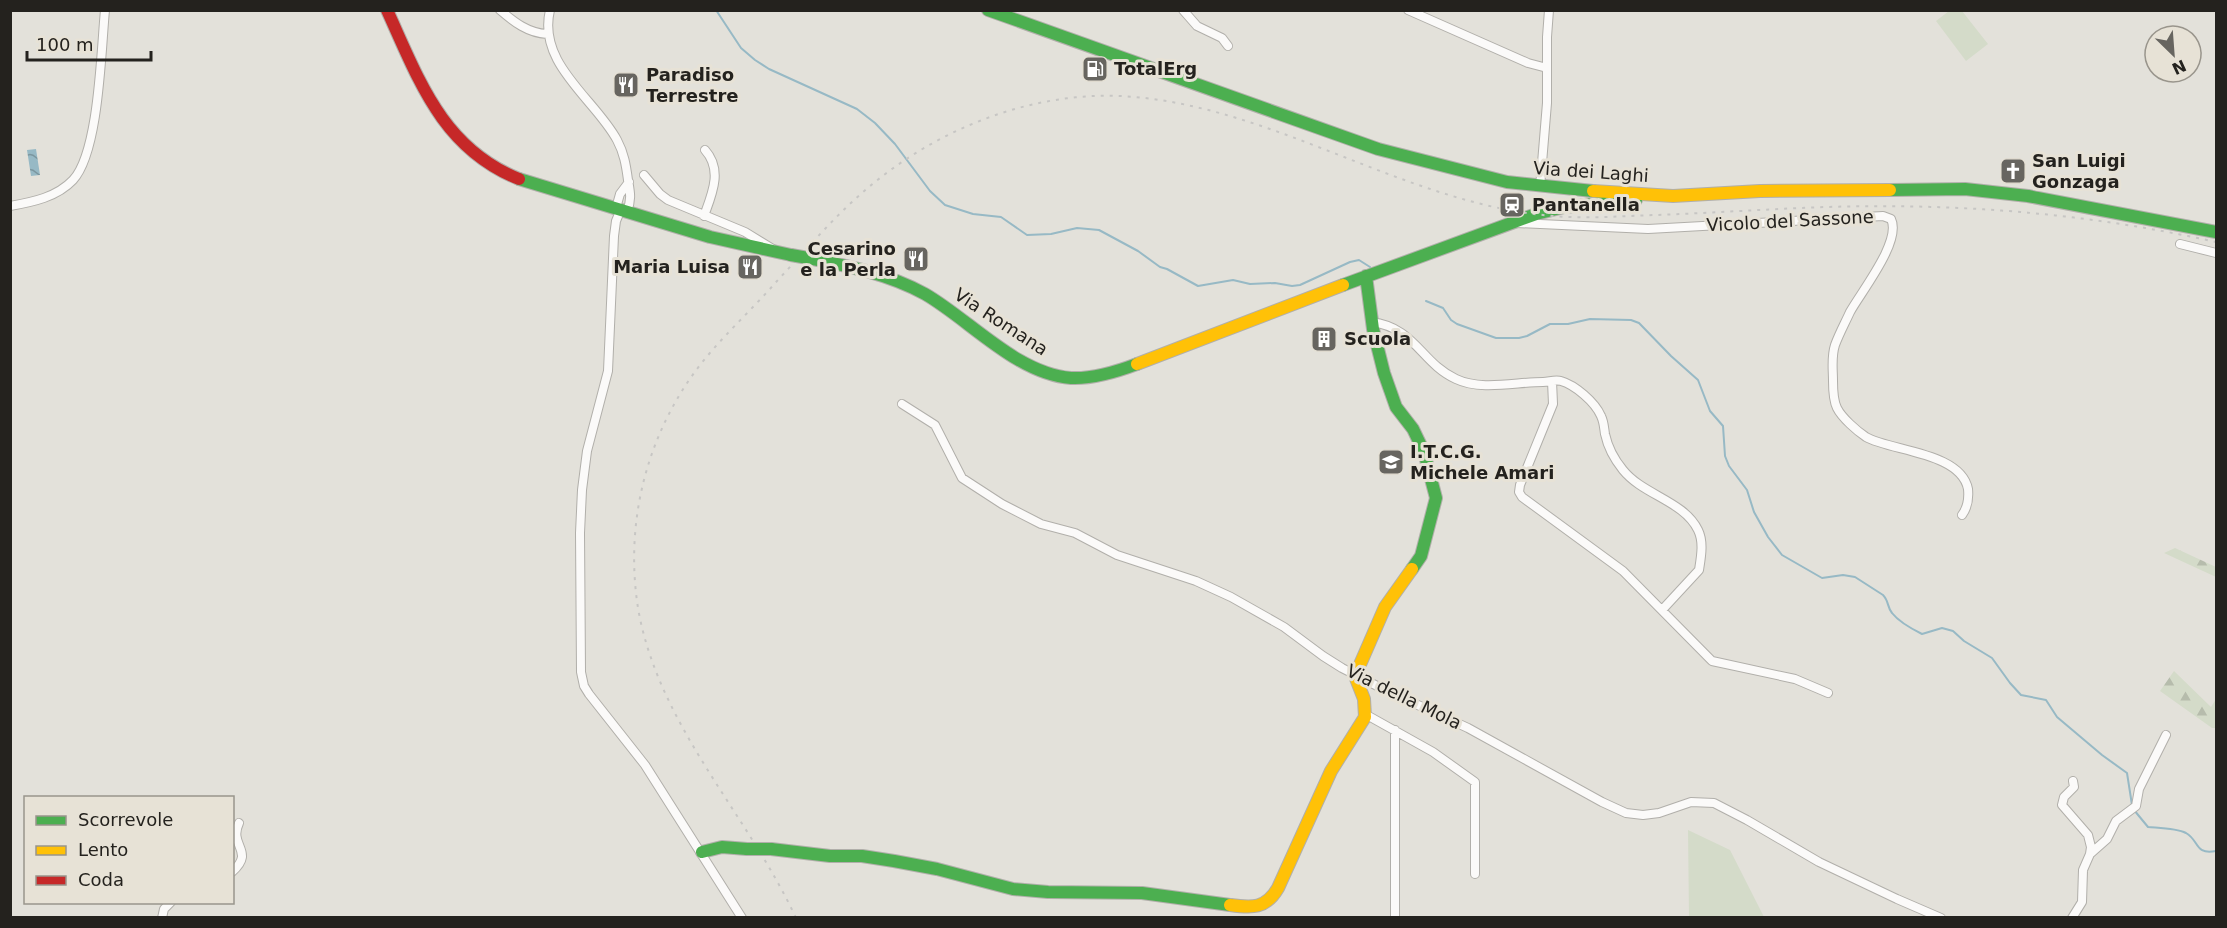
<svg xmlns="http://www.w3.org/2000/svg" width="2227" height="928" font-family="'DejaVu Sans',sans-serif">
<defs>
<pattern id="forest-firs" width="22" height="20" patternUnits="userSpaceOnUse" patternTransform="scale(1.5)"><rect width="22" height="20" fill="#d4dbc9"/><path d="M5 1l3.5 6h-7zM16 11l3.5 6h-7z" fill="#b6bcac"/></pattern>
<pattern id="water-waves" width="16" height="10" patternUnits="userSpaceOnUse" patternTransform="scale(1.5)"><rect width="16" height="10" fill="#97b9c5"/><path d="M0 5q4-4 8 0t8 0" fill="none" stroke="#7b969f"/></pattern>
</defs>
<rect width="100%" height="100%" fill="#e3e1da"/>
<path fill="#d4dbc9" d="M1949,11H1962L1988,44L1966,61L1936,21Z
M1688,830L1730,850L1764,917H1689Z"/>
<path fill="url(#forest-firs)" d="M2175,548L2216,567V577L2164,553Z
M2174,671L2211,707L2216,699V728H2212L2160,691Z"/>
<path fill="url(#water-waves)" d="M36,149L40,175L31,176L27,150Z"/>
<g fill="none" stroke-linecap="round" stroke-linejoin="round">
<path stroke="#97b9c5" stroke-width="2" d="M716,10L741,48L755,60L769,69L857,109L875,123L895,144L930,191L945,205L973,214L1001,217L1027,235L1051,234L1077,228L1099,230L1138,251L1160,267L1167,269L1198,286L1233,280L1250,284L1275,283L1292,286L1300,285L1350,262L1359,260L1370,267
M1426,301L1443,308L1451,320L1457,324L1496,338H1519L1527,336L1550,324H1568L1590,319L1631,320L1639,323L1671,356L1698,380L1710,411L1723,426L1725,456L1729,466L1747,490L1754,512L1768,537L1782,555L1822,578L1843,575L1855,577L1883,595C1889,601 1887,607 1892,613C1899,622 1912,629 1922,634L1942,628L1953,631L1964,641L1992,658L2010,683L2021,695L2046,700L2057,717L2102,755L2127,773L2132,805
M2134,810L2148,827C2159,828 2176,828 2186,833C2200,841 2194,855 2216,851"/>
<g stroke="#b1afaa" stroke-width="10">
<path id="street" d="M500,10C514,22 528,33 547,34
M550,10C537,64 595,99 617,140C624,153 626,165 628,180C630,192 632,199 627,211
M1183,10L1197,26L1222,38L1228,46
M1408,10L1528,63L1547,68
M644,175L660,194L668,200L745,232L776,251
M1540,187L1547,103V37L1549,10
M10,206C33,202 57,197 73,180C99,152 101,51 105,10
M616,208L620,194L629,182
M621,209L616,221L614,236L608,371L587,451L582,490L580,533L581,672L584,686L589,694L645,765L742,918
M704,216C712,194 723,170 705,150
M1516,223L1648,229L1883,216L1891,219C1902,241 1861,292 1850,312C1845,323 1839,334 1835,345C1831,357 1833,369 1833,381C1833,390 1833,400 1837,408C1842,418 1857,431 1866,437C1890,451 1961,452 1968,489C1969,499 1968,507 1962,515
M2180,244L2216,253
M1371,322C1415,327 1421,363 1456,379C1481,391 1516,382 1543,382C1549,382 1555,379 1561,381C1575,385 1595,402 1601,416C1604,422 1604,428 1605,434C1608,448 1614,459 1623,470C1643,495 1684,501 1698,530C1704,542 1701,557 1699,570L1662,610
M1552,381L1553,404L1520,485L1519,492L1522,497L1623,571L1712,661L1795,679L1828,693
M902,404L935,425L962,478L1002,504L1041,524L1075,533L1117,555L1196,581L1231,597L1284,627L1323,656L1342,668L1383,689L1468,728L1602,802L1626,813L1643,815L1659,813L1691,802L1714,803L1747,820L1819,862L1897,899L1941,918
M1365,714L1433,752L1475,782V874
M1395,730V918
M2090,854L2107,839L2116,821L2136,806L2139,789L2166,735
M232,872C256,851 228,846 239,823
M162,918L164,909L171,902
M2072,918L2082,902L2083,870L2090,854L2091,847L2088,835L2062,805L2064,797L2074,787L2073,781"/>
</g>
<g stroke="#b1afaa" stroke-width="14">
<path id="fast" d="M988,10L1378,149L1507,182L1593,191
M519,179L710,237L791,255
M1890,190L1965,189L2028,196L2216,232
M808,258C848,266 889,274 925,294C970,320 1017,374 1071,378C1093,379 1116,372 1137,364
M1366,276L1373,329L1384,373L1396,407L1413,429L1424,452L1436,498L1421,556L1412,569
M1343,285L1536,214L1564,207L1636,200
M771,849L830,856H862L894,861L937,869L1013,889L1048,892L1142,893L1230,905
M702,852L722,847L747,849"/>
</g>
<g stroke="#b1afaa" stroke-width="14">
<path id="slow" d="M1593,191L1673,196L1760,191L1890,190
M1137,364L1343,285
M1230,905C1252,908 1266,909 1278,888L1331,771L1365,717L1364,699L1355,676L1385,607L1412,569"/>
</g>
<g stroke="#b1afaa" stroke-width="14">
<path id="jam" d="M387,10C419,80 442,148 519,179"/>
</g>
<use href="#street" stroke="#fbfaf9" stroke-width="8"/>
<use href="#fast" stroke="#4caf50" stroke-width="12"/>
<use href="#slow" stroke="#ffc107" stroke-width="12"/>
<use href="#jam" stroke="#c62828" stroke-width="12"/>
<path stroke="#c7c6c4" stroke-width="2" stroke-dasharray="3 6" stroke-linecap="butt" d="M796,918C747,813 658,725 638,608C625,525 645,441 694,373C718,340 750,312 777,281C805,251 832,219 863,192C933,131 1027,92 1121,96C1273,104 1405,205 1554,216C1588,219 1622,216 1656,215C1712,213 1768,209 1825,207C1957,203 2087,213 2216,242"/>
<g stroke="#b1afaa" stroke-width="14" stroke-linecap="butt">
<path id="fast-bridge" d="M791,255L808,258
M747,849H771"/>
</g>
<use href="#fast-bridge" stroke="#4caf50" stroke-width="12"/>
</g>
<defs>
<g id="fuel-square" transform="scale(1.35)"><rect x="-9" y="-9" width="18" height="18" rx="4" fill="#676560" stroke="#e7e2d6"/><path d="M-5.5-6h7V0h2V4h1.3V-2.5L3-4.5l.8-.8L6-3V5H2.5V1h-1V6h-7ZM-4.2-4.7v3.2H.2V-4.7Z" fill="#fff"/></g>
<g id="restaurant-square" transform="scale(1.35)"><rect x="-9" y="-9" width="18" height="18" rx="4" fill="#676560" stroke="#e7e2d6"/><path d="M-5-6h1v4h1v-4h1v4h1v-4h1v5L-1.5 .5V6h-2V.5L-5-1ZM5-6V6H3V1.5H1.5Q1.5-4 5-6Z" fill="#fff"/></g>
<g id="church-square" transform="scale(1.35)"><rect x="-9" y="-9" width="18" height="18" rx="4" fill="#676560" stroke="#e7e2d6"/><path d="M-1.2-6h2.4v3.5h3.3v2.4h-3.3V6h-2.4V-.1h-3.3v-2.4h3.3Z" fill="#fff"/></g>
<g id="station-square" transform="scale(1.35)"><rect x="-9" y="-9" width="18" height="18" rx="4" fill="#676560" stroke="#e7e2d6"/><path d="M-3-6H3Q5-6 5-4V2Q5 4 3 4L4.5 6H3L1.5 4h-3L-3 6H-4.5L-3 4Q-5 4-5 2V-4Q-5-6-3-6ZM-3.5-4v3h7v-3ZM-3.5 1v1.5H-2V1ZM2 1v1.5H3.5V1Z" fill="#fff"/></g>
<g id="building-square" transform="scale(1.35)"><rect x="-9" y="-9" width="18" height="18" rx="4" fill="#676560" stroke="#e7e2d6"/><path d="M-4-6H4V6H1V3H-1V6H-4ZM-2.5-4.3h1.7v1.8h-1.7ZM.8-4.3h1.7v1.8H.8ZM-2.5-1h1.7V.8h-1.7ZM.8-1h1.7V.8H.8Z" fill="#fff"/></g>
<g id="school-square" transform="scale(1.35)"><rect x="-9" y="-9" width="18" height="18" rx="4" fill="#676560" stroke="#e7e2d6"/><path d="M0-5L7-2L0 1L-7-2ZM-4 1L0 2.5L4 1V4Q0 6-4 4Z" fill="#fff"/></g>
</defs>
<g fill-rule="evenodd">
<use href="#fuel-square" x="1095" y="69"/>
<use href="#restaurant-square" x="626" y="85"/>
<use href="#church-square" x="2013" y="171"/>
<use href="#station-square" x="1512" y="205"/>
<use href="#restaurant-square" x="916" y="259"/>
<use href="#restaurant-square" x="750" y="267"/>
<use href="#building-square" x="1324" y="339"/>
<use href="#school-square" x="1391" y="462"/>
</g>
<g text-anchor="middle" stroke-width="6" stroke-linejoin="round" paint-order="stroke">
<g font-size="18" font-weight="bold" fill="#24221e" stroke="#e7e2d6" text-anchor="start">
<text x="1114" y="75">TotalErg</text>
<text x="646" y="81">Paradiso<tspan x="646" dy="21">Terrestre</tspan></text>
<text x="2032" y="167">San Luigi<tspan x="2032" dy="21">Gonzaga</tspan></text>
<text x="1532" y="211">Pantanella</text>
<text x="896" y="255" text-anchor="end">Cesarino<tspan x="896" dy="21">e la Perla</tspan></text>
<text x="730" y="273" text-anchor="end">Maria Luisa</text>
<text x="1344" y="345">Scuola</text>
<text x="1410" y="458">I.T.C.G.<tspan x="1410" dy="21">Michele Amari</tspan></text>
</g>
<g font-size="18" fill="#24221e" stroke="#e7e2d6">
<text transform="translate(1591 172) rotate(4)" y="6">Via dei Laghi</text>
<text transform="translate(1790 221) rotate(-3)" y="6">Vicolo del Sassone</text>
<text transform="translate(1001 322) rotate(33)" y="6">Via Romana</text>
<text transform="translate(1404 697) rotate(26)" y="6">Via della Mola</text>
</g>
</g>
<rect width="2227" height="928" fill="none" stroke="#24221e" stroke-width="24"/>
<rect x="24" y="796" width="210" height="108" fill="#e7e2d6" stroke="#99958c" stroke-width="1.5"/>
<rect x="36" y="816" width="30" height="9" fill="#4caf50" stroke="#99958c" stroke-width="1.5"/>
<text x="78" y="826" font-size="18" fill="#24221e">Scorrevole</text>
<rect x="36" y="846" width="30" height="9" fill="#ffc107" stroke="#99958c" stroke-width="1.5"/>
<text x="78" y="856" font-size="18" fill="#24221e">Lento</text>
<rect x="36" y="876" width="30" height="9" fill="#c62828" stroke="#99958c" stroke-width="1.5"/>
<text x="78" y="886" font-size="18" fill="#24221e">Coda</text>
<g transform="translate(2173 54) rotate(155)"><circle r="28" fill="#e7e2d6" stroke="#99958c" stroke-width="1.5"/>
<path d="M0-4.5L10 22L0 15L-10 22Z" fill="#676560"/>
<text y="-9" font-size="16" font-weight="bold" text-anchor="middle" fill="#24221e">N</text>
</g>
<path d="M27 51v9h124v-9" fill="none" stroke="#24221e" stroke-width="3"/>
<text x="36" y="51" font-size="18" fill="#24221e" stroke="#e7e2d6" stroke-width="4.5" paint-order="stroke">100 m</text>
</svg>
